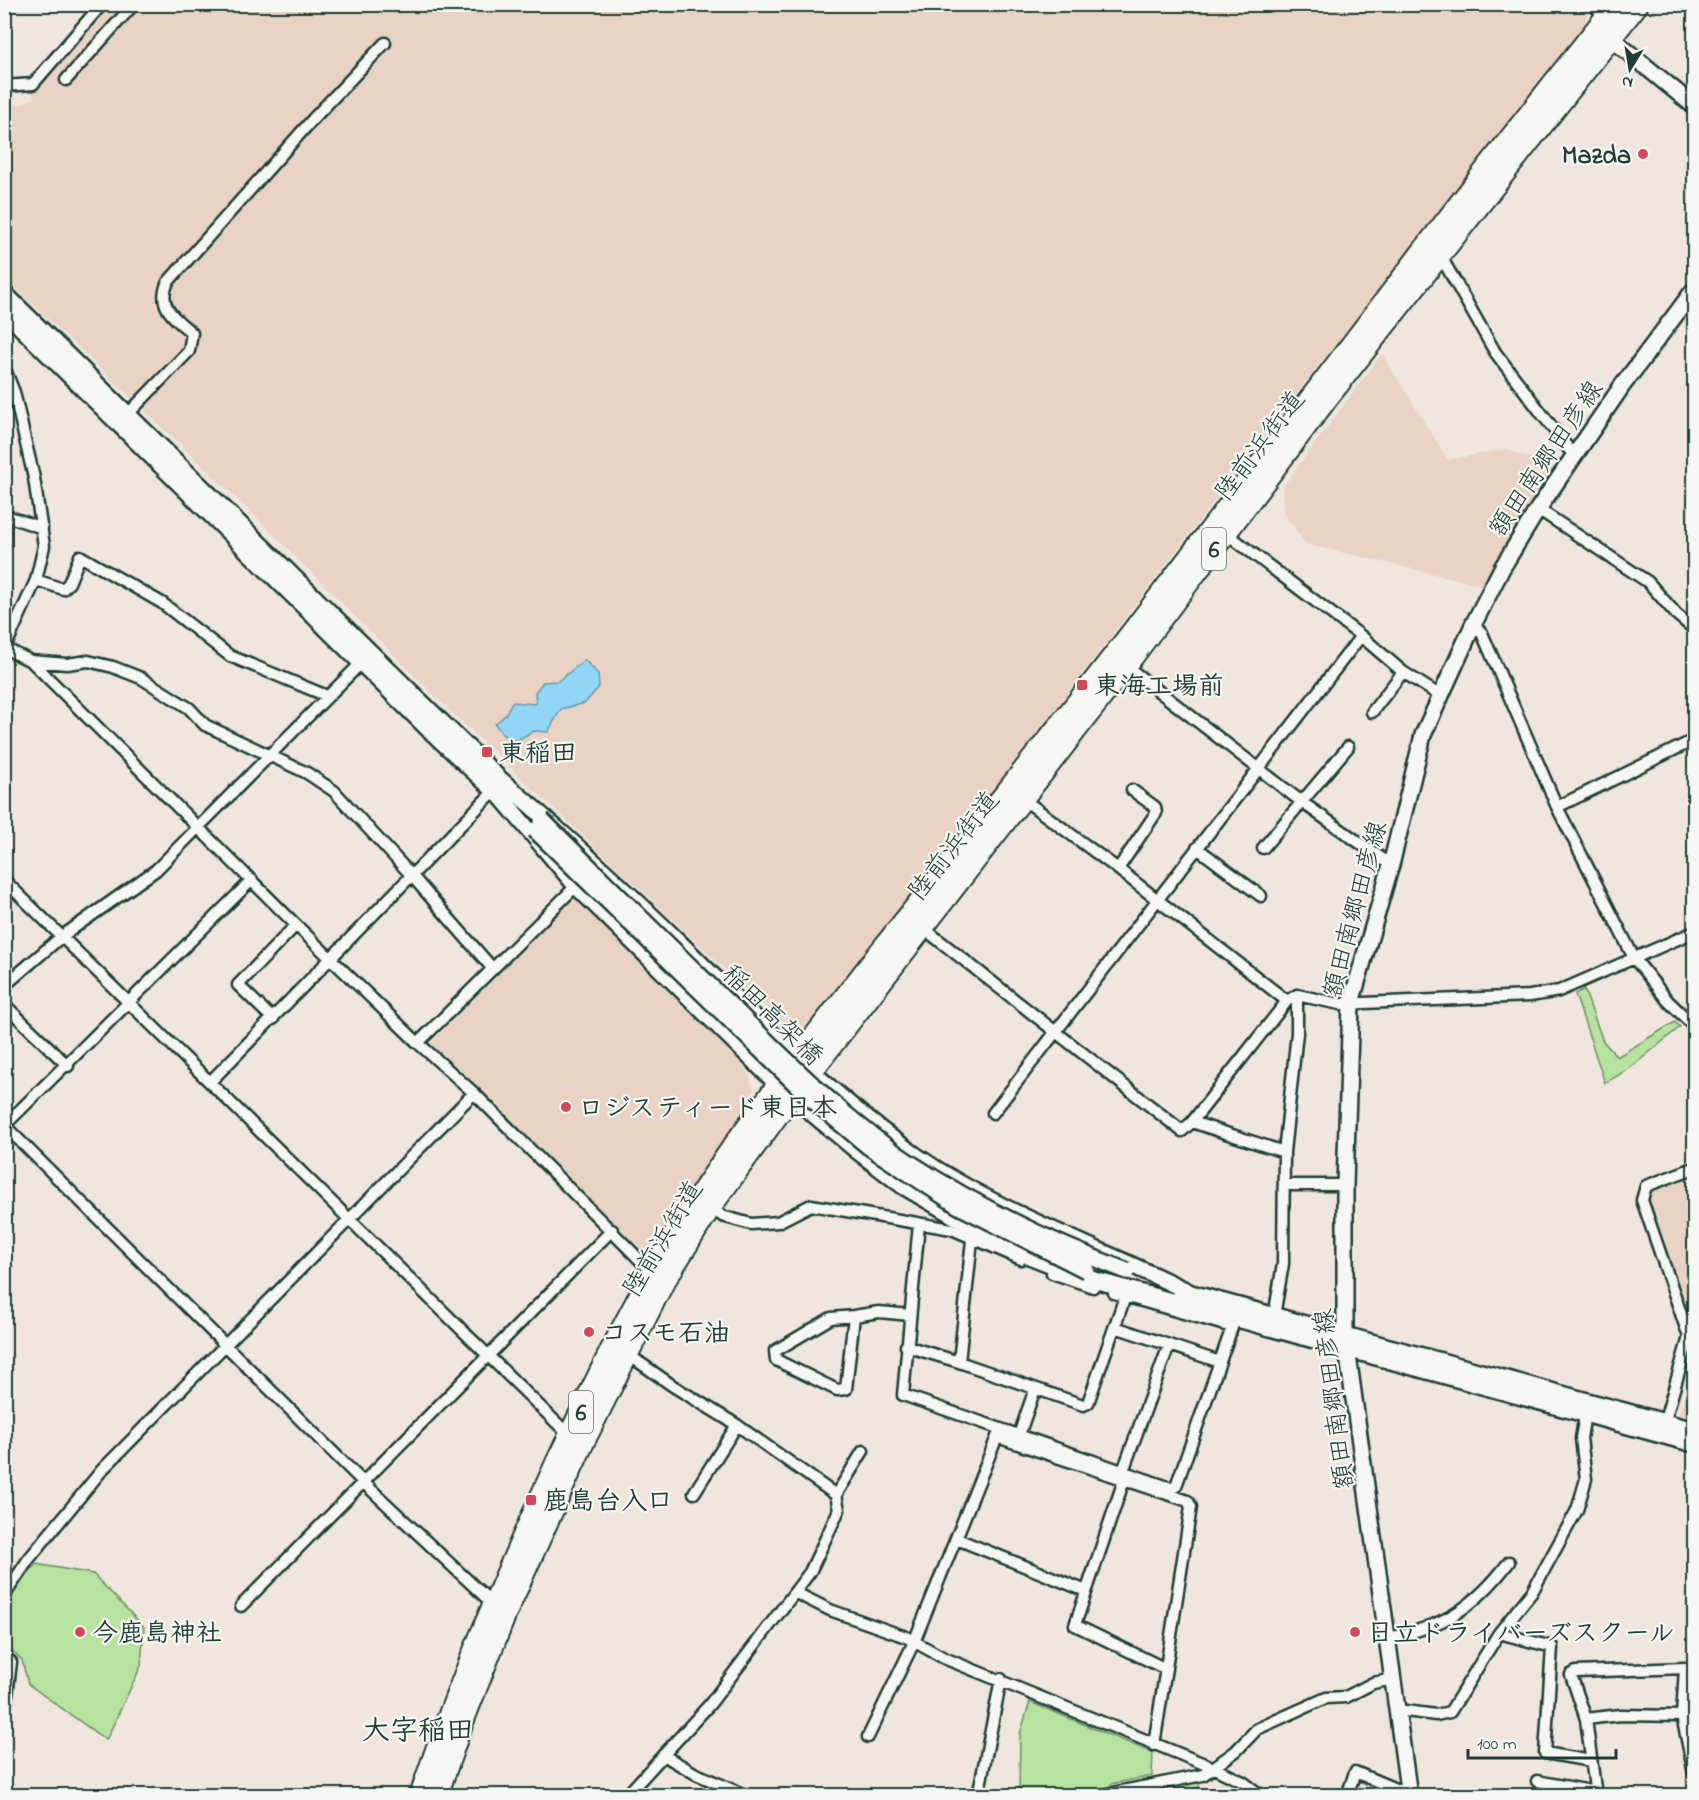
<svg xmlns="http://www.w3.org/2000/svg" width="1699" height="1800" font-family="'Indie Flower','Klee One',sans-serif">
<rect width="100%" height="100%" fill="#f0e6dd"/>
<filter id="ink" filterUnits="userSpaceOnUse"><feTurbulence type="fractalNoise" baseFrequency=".0167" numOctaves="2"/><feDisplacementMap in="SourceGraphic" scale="12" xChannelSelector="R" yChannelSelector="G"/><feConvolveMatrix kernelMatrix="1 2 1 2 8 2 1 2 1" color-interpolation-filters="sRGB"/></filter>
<g filter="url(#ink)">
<path fill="#e8d3c4" d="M1580,4L1587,13L1586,29L1303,385L810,1030L791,1031L445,706L246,507L5,278L4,112L34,98L32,90L108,5Z
M1382,354L1448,460L1506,449L1557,469L1486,586L1306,544L1284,514L1282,488Z
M575,894L728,1048L749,1074L753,1089L749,1104L709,1162L650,1261L429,1045Z
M1694,1173V1339L1646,1193Z
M1694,1366V1419L1679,1415Z"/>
<path fill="#b7e29f" stroke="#6b906a" stroke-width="1.5" d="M1584,989L1603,1041L1617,1057L1675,1022L1680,1027L1629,1069L1605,1083L1575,994Z
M36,1564L93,1574L144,1627L141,1666L106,1740L28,1684L22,1660L5,1644L4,1602Z
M1030,1702L1153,1753L1152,1776L1111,1784L1105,1795L1019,1796L1020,1734Z
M1186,1783H1199V1795H1157L1156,1789Z"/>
<path fill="#93d5f5" stroke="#6598a8" stroke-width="1.5" d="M585,660L598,674L599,687L585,703L561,709L548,732L534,731L515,741L503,735L495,724L505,715L512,702L536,704L535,692L543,682L558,681Z"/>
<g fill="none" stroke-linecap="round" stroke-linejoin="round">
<g stroke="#1f3d34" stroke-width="15">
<path id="street" d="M66,80L134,4
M4,86L33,84L102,4
M1440,255L1495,352L1574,456
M4,367L14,392L34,478L44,546L36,580L4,650
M128,414L189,351L192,333C175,319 156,306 168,282L313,119L385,43
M1538,509L1648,582L1676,614L1694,629
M4,515L42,528
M1226,533L1361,636L1403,672L1439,695
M36,580L63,589L69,583L80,556L162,603L230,656L327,696
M1473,625L1482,633L1557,807L1634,958L1668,1001L1694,1026
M6,649L31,661L296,925L418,1043L474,1093L644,1264L656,1272
M31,661L67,664L88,661L113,667L141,678L189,708L205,725L307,773L334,791L412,876L493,969
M1126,666L1303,803L1391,865
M1372,712L1403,672
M1023,799L1118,869L1287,1001L1297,995L1340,1004L1530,996L1559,991L1694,932
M1557,807L1694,740
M1197,848L1261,896
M1263,848L1348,747
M1118,869L1156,813L1155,807L1132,790
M4,880L571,1437
M922,927L1182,1131L1192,1122
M4,986L61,937L156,870L364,660
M4,1004L68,1066
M273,1019L238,985L296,925
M418,1043L576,886
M210,1082L495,790
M993,1113L1361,636
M4,1126L252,880
M5,1126L363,1482L495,1606
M1284,1152L1192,1122L1287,1001
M1284,1185H1345
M711,1207L722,1216L751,1224L778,1222L811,1205L952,1229L1021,1259
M919,1224L903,1395L1171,1488L1176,1486L1235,1319
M972,1240L959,1362L1083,1405L1088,1403L1127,1291
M1052,1273L1093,1287
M1114,1293L1232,1327
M854,1316L831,1318L775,1351L776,1360L837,1390L846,1389L854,1316L879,1312L910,1315
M1274,1316L1283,1264L1284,1152L1297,1033V995
M1115,1327L1220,1362
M906,1346L959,1362
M1663,1427L1689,1337L1642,1200L1646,1186L1694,1168
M1019,1435L1035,1389
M997,1437L1188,1501L1191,1507L1154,1745
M1123,1471L1169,1345
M1124,1480L1075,1625L1166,1669
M694,1493L737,1425
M836,1495L863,1451
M957,1539L1086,1591
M796,1593L830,1610L906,1637L944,1658L1214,1768L1243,1782L1262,1796
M4,1596L28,1560L102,1470L474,1093
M241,1606L612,1230
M1499,1633L1532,1592L1577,1510L1586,1479L1581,1438L1585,1415
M1388,1638C1444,1627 1475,1607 1509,1562
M4,1656L11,1662L4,1720
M1398,1710L1436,1715L1450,1712L1499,1633L1552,1647L1545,1753L1591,1761
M1586,1719L1620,1715L1682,1716
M868,1737L914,1642L999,1432
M663,1755L696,1774L747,1796
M1537,1781L1596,1792
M626,1796L710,1704L810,1572L839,1510L836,1495L737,1425L673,1386L626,1353
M978,1796L1001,1679
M1097,1796L1203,1775L1236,1751L1257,1729L1326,1698L1346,1697L1373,1683L1394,1679
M1347,1796L1355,1772L1398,1790H1409
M1596,1796L1586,1719L1571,1675L1576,1672L1685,1668L1682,1716L1694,1773"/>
</g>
<g stroke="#1f3d34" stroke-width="20">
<path id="secondary" d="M1597,4L1606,16L1612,39L1694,106
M4,293L508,787
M4,311L426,727L502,798
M501,780C564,834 624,888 682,945C757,1019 831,1097 918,1157C1002,1215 1099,1247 1189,1292
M495,790L576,886L777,1084L856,1150L903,1186L956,1217L1024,1254L1080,1276L1694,1444
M1180,1290L1694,1430
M1409,1796L1345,1334V1185L1351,1003L1391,865L1423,735L1473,625L1502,568L1538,509L1622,386L1694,290"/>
</g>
<g stroke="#1f3d34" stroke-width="24">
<path id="highway" d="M420,1796C458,1682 506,1572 556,1463C596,1379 637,1292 688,1213C747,1121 814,1036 881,950C964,845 1048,740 1130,634C1292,424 1450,211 1616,4
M437,1796L461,1727L507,1611L583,1444L663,1284L711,1207L778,1115L1126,666L1327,399L1638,4"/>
</g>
<use href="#street" stroke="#f6f6f2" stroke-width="10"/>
<use href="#secondary" stroke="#f6f6f2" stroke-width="15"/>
<use href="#highway" stroke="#f6f6f2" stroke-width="20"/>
<g stroke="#1f3d34" stroke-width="20" stroke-linecap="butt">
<path id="secondary-bridge" d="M542,820C606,883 669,946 733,1008C788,1062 843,1118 907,1161C976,1206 1050,1242 1127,1271
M535,830L809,1097L869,1147L957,1205L1086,1270"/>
</g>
<use href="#secondary-bridge" stroke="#f6f6f2" stroke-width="15"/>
</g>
</g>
<g fill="#d1495b" stroke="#f6f6f2" stroke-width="2">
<circle cx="1643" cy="154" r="6"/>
<rect x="1076" y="679" width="12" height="12" rx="3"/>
<rect x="481" y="746" width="12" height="12" rx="3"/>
<circle cx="566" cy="1107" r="6"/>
<circle cx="589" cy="1332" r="6"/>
<rect x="525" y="1494" width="12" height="12" rx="3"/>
<circle cx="80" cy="1632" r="6"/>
<circle cx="1355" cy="1632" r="6"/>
</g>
<g text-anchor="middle" stroke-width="4.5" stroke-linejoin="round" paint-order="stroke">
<g fill="#f6f6f2" stroke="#60746d" stroke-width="1.5">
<rect x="1202" y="528" width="24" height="42" rx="4.5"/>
<rect x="569" y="1391" width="24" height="42" rx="4.5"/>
</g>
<g font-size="24" font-weight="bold" fill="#1f3d34">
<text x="1214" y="557">6</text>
<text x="581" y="1420">6</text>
</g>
<g font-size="26" font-weight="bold" fill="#1f3d34" stroke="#f6f6f2" text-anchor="start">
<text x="1631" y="163" text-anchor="end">Mazda</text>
<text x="1094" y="694">東海工場前</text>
<text x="499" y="761">東稲田</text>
<text x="578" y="1116">ロジスティード東日本</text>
<text x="601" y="1341">コスモ石油</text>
<text x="543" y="1509">鹿島台入口</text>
<text x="92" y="1641">今鹿島神社</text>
<text x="1367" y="1641">日立ドライバーズスクール</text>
</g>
<g font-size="26" fill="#1f3d34" stroke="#f6f6f2">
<text transform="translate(1259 445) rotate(-53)" y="9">陸前浜街道</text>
<text transform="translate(1545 458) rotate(-56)" y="9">額田南郷田彦線</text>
<text transform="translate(953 845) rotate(-52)" y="9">陸前浜街道</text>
<text transform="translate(1354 909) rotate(-75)" y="9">額田南郷田彦線</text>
<text transform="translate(773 1014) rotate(45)" y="9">稲田高架橋</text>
<text transform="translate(662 1238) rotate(-59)" y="9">陸前浜街道</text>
<text transform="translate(1333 1399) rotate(-97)" y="9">額田南郷田彦線</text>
</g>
<g font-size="28" font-weight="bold" fill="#1f3d34" stroke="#f6f6f2">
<text x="418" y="1739">大字稲田</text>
</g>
</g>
<rect width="1699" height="1800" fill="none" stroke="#f6f6f2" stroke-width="24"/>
<rect x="12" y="12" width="1675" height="1776" fill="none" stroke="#1f3d34" stroke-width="2" filter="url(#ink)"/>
<g transform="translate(1630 69) rotate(191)" stroke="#f6f6f2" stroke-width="4.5" paint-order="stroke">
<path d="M0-4.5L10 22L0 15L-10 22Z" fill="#1f3d34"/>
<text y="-9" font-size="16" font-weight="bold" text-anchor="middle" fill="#1f3d34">N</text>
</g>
<path d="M1468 1749v9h148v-9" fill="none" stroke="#1f3d34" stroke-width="3"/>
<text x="1477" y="1749" font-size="18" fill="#1f3d34" stroke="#f6f6f2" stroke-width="4.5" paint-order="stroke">100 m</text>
</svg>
